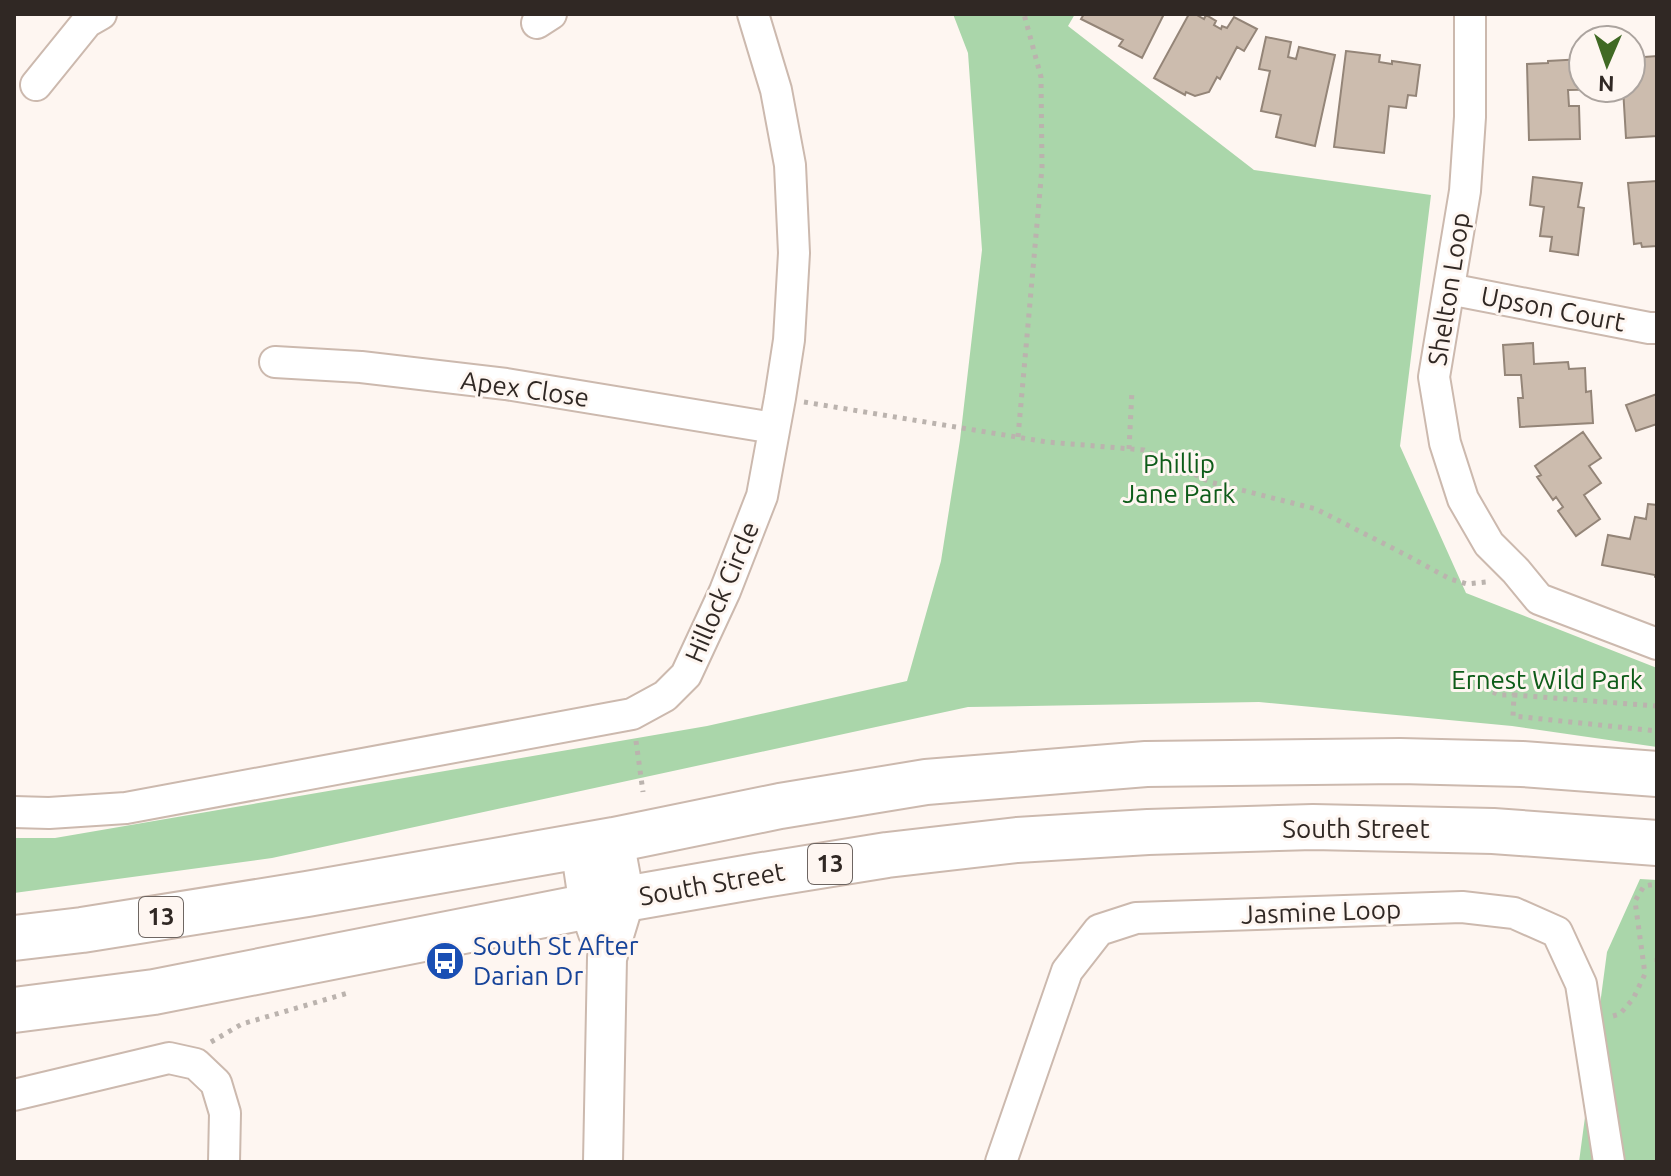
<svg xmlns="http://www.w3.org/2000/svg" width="1671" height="1176" font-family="Ubuntu,sans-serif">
<rect width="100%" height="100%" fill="#fef6f1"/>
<path fill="#aad6aa" d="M953,14H1075L1068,26L1254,170L1431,195L1400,446L1466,593L1657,668V747L1512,726L1259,702L968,707L272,858L14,893V838H55L707,726L907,681L941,561L960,440L982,250L968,53Z
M1640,879L1657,880V1162H1579L1607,952Z"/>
<path fill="#ccbcae" stroke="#948578" stroke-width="2" d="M1084,14H1164L1142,58L1119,46L1123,40L1081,19Z
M1189,14H1195L1204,19L1206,15L1216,21L1214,25L1221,29L1222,26L1227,28L1234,17L1257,29L1244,51L1237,47L1220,79L1217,77L1209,92L1195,96L1186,92L1185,95L1154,78Z
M1266,37L1291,42L1288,57L1296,59L1299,47L1335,55L1315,146L1276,137L1281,115L1261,111L1270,71L1259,69Z
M1346,51L1380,55L1379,62L1392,64V61L1420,65L1416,96L1408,95L1406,108L1389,106L1384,153L1334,147Z
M1657,56V136L1626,138L1623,88H1631V58Z
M1583,59V88L1612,89L1568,90L1569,106H1579L1580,139L1529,140L1527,64L1548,63V61Z
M1533,177L1582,183L1578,207L1584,208L1578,255L1550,251L1552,237L1540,236L1544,207L1530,205Z
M1657,181V246L1642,247L1641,243L1634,244L1628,183Z
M1533,343L1534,364L1568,362L1569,369L1585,368L1586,392L1591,391L1593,423L1520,427L1518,398H1523L1521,375H1505L1503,345Z
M1657,394V424L1636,431L1626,405Z
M1583,432L1601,458L1589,466L1601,483L1584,495L1600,519L1576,536L1558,511L1563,507L1556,497L1553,500L1537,477L1541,475L1535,466Z
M1648,504L1657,505V578L1655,577V575L1602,565L1608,535L1630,539L1635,517L1646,519Z"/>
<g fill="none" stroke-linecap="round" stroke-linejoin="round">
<g stroke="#ccb9ae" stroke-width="34">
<path id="minor" d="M1470,14V117L1465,191L1434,377L1445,443L1463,499L1489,544L1516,571L1539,599L1657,644
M537,23L551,14
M36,85L87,22L101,14
M1449,289L1649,328H1657
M275,362L361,367L506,384L774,428
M14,812L49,813L126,808L632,714L665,696L686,675L725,591L762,496L780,398L789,340L794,253L790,165L776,90L753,14
M14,1095L169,1058L196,1064L216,1083L225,1113L224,1162
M1001,1162L1067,971L1099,930L1136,918L1462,907L1514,913L1557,932L1581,984L1609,1162"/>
</g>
<g stroke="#ccb9ae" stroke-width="42">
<path id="tertiary" d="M580,846L589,907L598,933
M603,1162L607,958L625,899L614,840"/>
</g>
<g stroke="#ccb9ae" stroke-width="48">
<path id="trunk" d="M14,938L82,930L307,894L614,840L780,806L926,782L1146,764L1400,761L1522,764L1657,774
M14,1010L154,992L625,899L757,876L887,855L1017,840L1148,832L1313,827L1493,831L1657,843"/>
</g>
<path stroke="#bbb3ae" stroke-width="5" stroke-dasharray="4 6" stroke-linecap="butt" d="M804,402L1047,442L1144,450L1210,482L1316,509L1408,556L1450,579L1467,584L1486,582
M1018,437L1042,168L1041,77L1024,14
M1129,449L1132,390
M1466,679L1499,695H1514
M1657,706L1514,695L1513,716L1657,731
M636,741L643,792
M1657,958V965
M1613,1016L1620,1014L1633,999L1645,974L1635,901L1644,886L1657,884
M211,1042L242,1024L348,993"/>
<use href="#minor" stroke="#fff" stroke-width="30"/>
<use href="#tertiary" stroke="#fff" stroke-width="38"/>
<use href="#trunk" stroke="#fff" stroke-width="44"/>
</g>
<defs>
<g id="bus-disc" transform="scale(2)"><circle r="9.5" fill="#1a4fb4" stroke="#fef6f1"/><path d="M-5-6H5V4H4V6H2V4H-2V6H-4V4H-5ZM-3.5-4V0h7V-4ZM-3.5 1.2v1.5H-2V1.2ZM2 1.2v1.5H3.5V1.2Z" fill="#fff"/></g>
</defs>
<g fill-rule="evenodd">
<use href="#bus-disc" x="445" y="961"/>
</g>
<g text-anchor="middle" stroke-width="6" stroke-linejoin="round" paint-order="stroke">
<g fill="#fef6f1" stroke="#6e6662" stroke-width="2">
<rect x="808" y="844" width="44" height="40" rx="6"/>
<rect x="139" y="897" width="44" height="40" rx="6"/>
</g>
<g font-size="24" font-weight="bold" fill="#302824">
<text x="830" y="872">13</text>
<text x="161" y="925">13</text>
</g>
<g font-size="26" fill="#302824" stroke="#fef6f1">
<text transform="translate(1449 289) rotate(-81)" y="9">Shelton Loop</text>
<text transform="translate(1553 309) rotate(11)" y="9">Upson Court</text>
<text transform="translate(525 389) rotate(8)" y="9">Apex Close</text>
<text transform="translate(722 592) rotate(-67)" y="9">Hillock Circle</text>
<text x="1356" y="838">South Street</text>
<text transform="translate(712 884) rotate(-10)" y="9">South Street</text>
<text transform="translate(1321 912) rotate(-2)" y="9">Jasmine Loop</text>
</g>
<g font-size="26" fill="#0e5c19" stroke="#fef6f1">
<text x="1179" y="473">Phillip<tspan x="1179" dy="30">Jane Park</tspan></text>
<text x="1547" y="689">Ernest Wild Park</text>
</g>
<g font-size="26" fill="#164399" stroke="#fef6f1" text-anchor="start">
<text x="473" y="955">South St After<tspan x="473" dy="30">Darian Dr</tspan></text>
</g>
</g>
<rect width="1671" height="1176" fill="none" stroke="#302824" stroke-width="32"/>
<g transform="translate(1607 64) rotate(182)"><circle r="38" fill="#fef6f1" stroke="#aca49f" stroke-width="2"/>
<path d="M0-6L14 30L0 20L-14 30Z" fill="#406924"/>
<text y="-12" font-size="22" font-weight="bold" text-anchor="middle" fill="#302824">N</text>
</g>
</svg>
